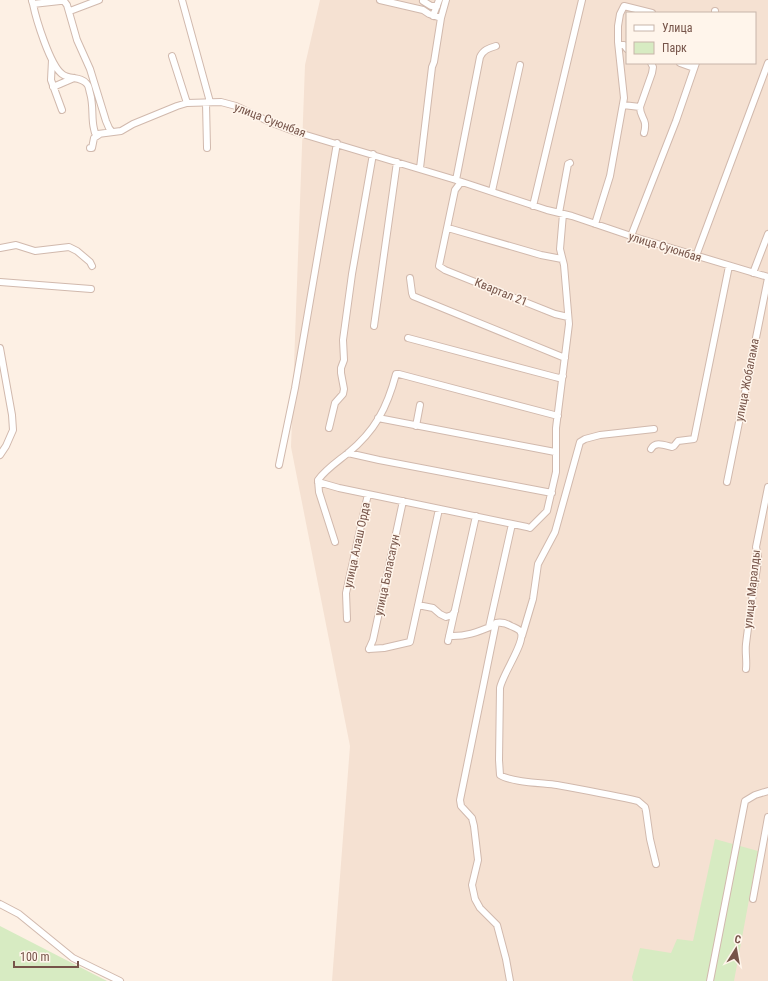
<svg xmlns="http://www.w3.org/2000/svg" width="768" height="981" font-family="'Roboto Condensed',sans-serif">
<rect width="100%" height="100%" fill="#fdf0e4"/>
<path fill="#f5e1d2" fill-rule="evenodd" d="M320,0H768V981H332L350,746L291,447L305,65ZM627,13H755V63H627Z"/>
<path fill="#d7ebc2" d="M715,839L758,851L734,981H633L632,977L640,948L671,953L677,939L693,941Z
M0,926L107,981H0Z"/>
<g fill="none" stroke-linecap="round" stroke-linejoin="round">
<g stroke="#d1b9ad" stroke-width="8">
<path id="minor" d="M182,0L210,102
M380,0L423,10L429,14L441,18
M32,1L33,4L60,1H64L67,5L77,40L90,69L106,121L109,128L112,132
M423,1L431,6H437
M33,4C36,19 50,65 62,74C69,80 81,76 87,84C89,86 89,90 90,93C94,107 91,117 94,129L95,133L98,134L121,131L133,124L177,106L187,103L221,102L236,106L270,122L296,132L456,180L547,210L572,216L631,236L768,277
M70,11L99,0
M715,13V11
M433,16L439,0
M619,45H624L627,49
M172,56L187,103
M52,60L51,80L62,110
M680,63L694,68
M53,87L74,78
M206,103L207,148
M623,105L640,107L652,73L653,67L651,63
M640,107C640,119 648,118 644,133
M90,148H92L94,138L100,134
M420,168L432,67L434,62L441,18L446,0
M456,180L480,57C483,50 489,48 496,46
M461,182L455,190L439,266L445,270L555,314L568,317
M492,191L520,65
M533,206L582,0
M559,213L568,164L570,163
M595,224L610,176L624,98L618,42V26L620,14L624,6L652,13
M448,228L541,255L562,259
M631,236L676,121L696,63
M0,248L16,245L35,251L69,247L77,251L90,262L92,266
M696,256L768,63
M753,273L768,234
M410,278L412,293L413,296L565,358
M0,282L91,289
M374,326L397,162
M408,338L555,377L559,378L563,376
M0,348L12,415L13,430L6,446L0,455
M378,418L555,452
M416,426L420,405
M329,428L335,403L343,394L344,389L341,373V368L344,360L343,340L352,274L373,154
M651,449C655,441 664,445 672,447L674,446L678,441L694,439L729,266
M348,453L379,460L552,493
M279,465L295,388L337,143
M318,482L339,488L527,527L530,528L547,511L556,472V428L569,324L564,265L560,249L563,214
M727,482L768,278
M335,542L319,492L318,480C326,469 337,462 348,453C375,431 387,408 396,374H399L558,416
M418,605L433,608L440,614L446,617L452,615L455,611
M347,619L346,593L368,494
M489,627L512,524
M449,636C465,637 478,632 492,626
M522,636L533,599L538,564L555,532L580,442L585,439L600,435L654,429
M448,641L476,516
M369,649L384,648L410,642L439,509
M369,649L373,640L403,501
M746,669C747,660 745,653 746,644C749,619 753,593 757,568L758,557L756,547L768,487
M753,899L768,817
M0,904L19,914L73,958L120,981
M510,981L506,959L497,925L480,908L475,899L472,885L478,860L474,826L472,818L461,806L460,800L496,623C501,622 506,623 511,626C515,628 520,629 521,633C525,643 502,675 500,688L499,760L500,775C510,782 543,783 557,785C584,790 612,795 638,801L645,807L646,811L650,839L656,864
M710,981L745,801L755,795L768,791"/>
</g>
<use href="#minor" stroke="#fff" stroke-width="6"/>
</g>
<g text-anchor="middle" stroke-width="3" stroke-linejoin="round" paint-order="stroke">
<g font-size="12" fill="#765449" stroke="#fff5eb">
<text transform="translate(270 120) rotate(21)" y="4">улица Суюнбая</text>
<text transform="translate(665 247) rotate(17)" y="4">улица Суюнбая</text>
<text transform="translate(501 292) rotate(22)" y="4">Квартал 21</text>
<text transform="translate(747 380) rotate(-79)" y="4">улица Жобалама</text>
<text transform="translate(357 545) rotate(-78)" y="4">улица Алаш Орда</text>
<text transform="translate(387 575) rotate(-78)" y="4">улица Баласагун</text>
<text transform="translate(752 589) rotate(-84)" y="4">улица Маралды</text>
</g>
</g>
<rect x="626" y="12" width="130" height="52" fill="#fff5eb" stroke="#c8b5aa"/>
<rect x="634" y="25" width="20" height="6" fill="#ffffff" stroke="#c8b5aa"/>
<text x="662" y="32" font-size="12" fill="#765449">Улица</text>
<rect x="634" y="42" width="20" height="12" fill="#d7ebc2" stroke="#c8b5aa"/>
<text x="662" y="52" font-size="12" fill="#765449">Парк</text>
<g transform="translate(736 949) rotate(11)" stroke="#fff5eb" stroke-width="3" paint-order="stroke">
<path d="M0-3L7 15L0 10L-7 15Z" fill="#765449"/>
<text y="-6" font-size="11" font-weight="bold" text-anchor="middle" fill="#765449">С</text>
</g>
<path d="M14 961v6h64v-6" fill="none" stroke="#765449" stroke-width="2"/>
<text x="20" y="961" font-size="12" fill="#765449" stroke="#fff5eb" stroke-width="3" paint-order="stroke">100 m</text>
</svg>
